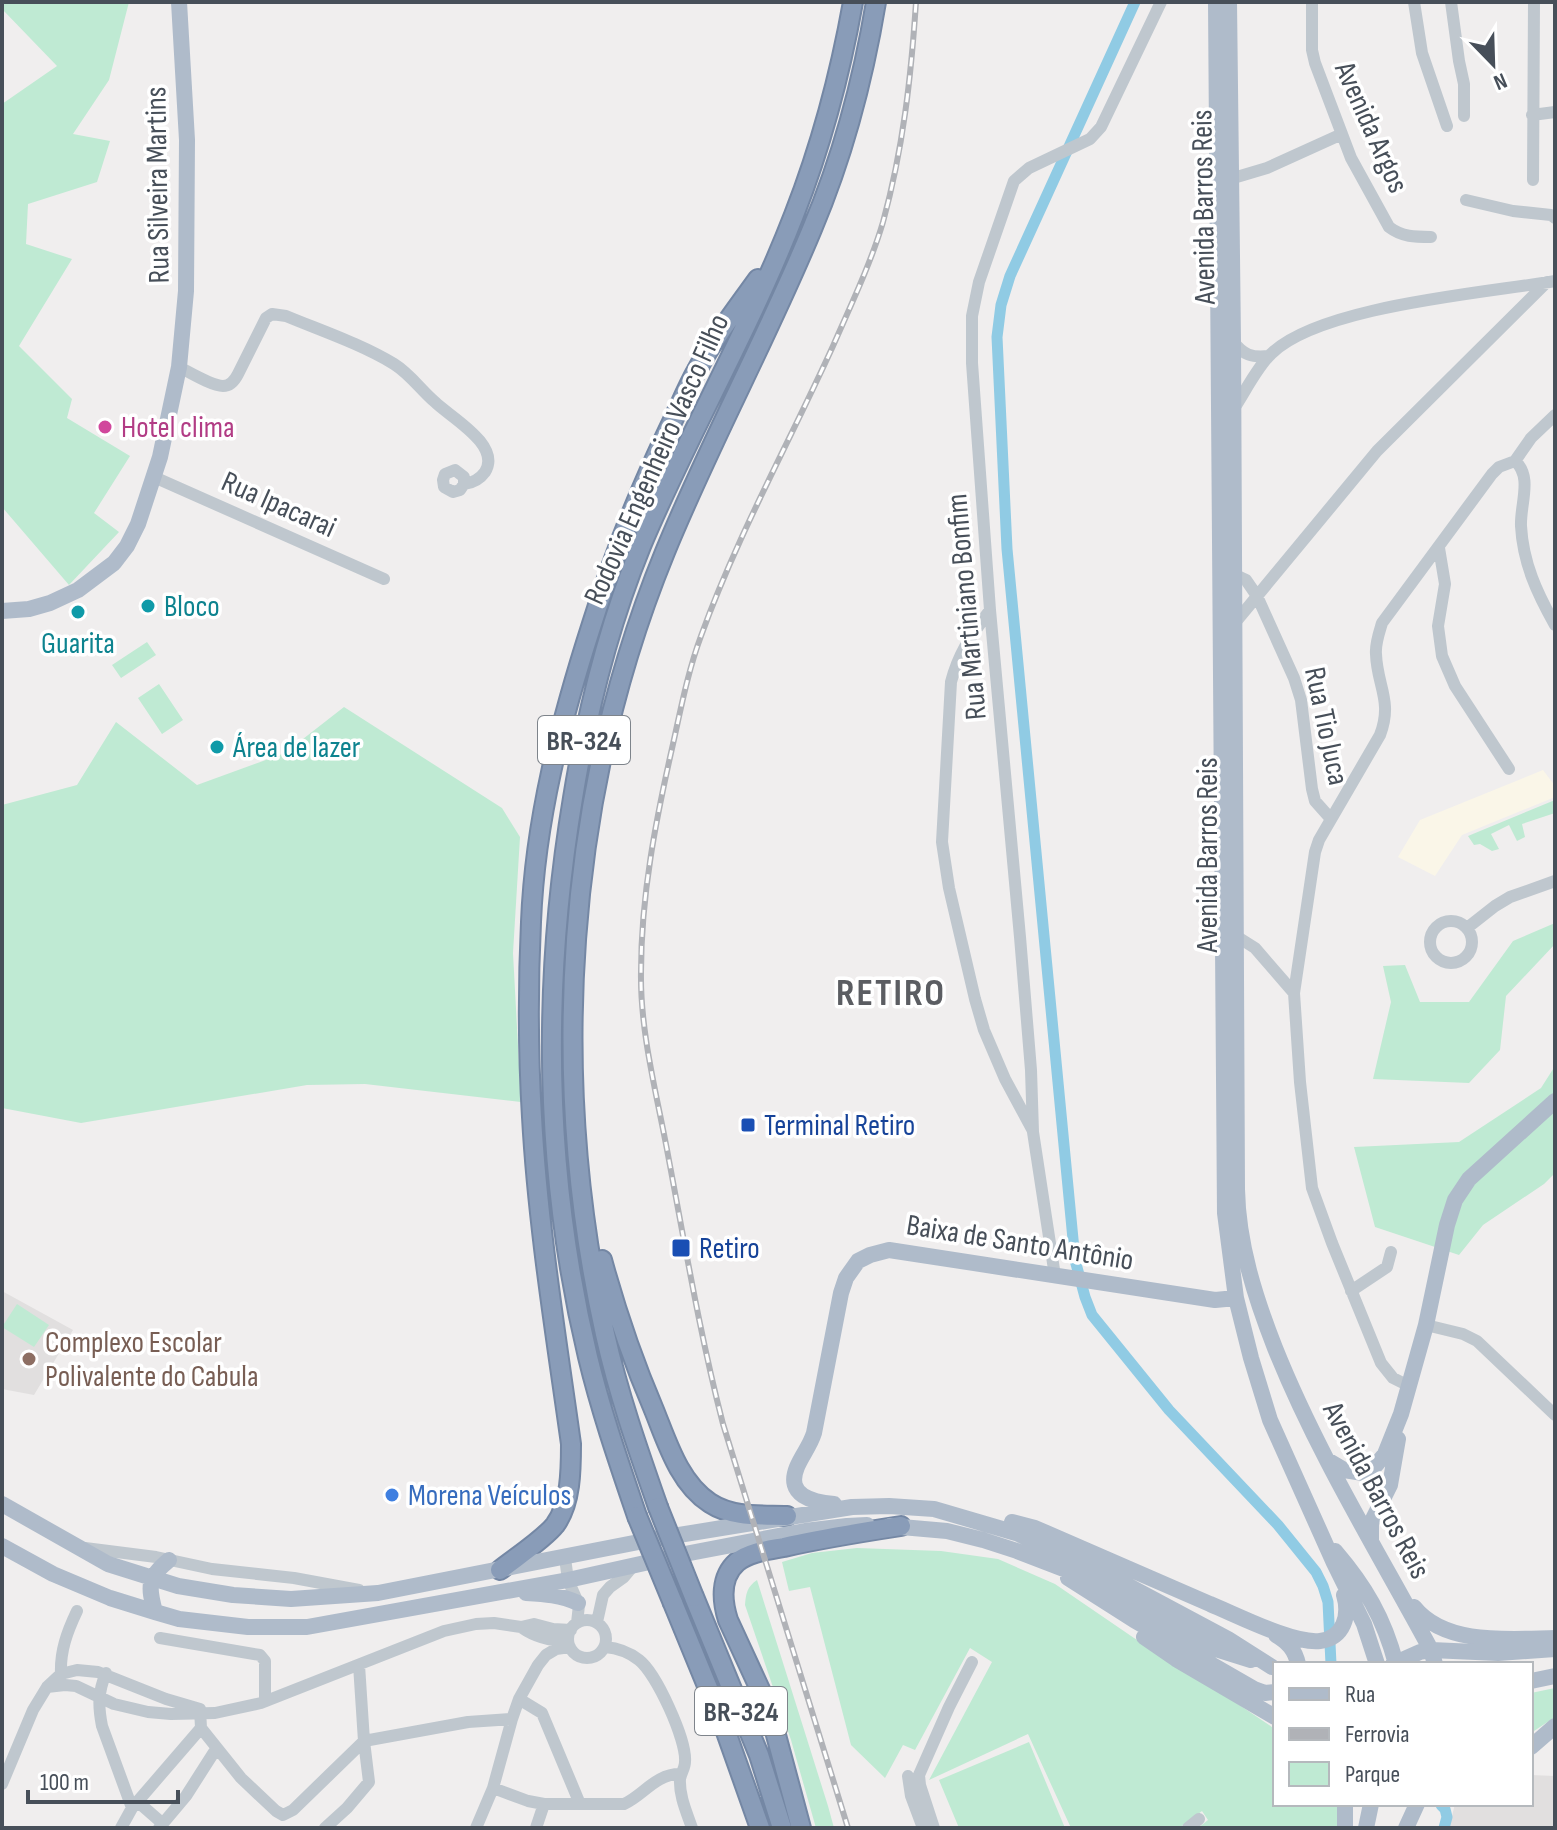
<svg xmlns="http://www.w3.org/2000/svg" width="1557" height="1830" font-family="'Sofia Sans Condensed',sans-serif">
<rect width="100%" height="100%" fill="#f0eeee"/>
<path fill="#faf6e8" d="M1543,770L1555,786V797L1462,835L1435,876L1398,857L1420,820Z"/>
<path fill="#e1dfdf" d="M2,1291L73,1330L34,1395L2,1389Z
M1531,1775L1555,1776V1828H1449L1455,1804H1531Z"/>
<path fill="#bfead3" d="M2,2H129L109,80L73,134L110,141L97,182L28,204L26,244L72,259L19,346L72,399L67,418L130,456L94,513L119,532L69,585L2,507V104L57,66L2,9Z
M147,642L156,655L121,678L112,665Z
M159,684L183,720L162,734L138,698Z
M344,707L502,808L520,837L513,953L521,1102L365,1084L307,1085L81,1123L2,1108V805L77,785L116,722L197,785L285,753Z
M1555,800V813L1522,824L1525,837L1517,841L1509,825L1491,834L1499,849L1492,851L1480,844L1474,845L1468,836Z
M1555,923V944L1506,996L1500,1050L1469,1083L1373,1079L1391,1002L1383,966L1405,965L1420,1002H1469L1513,941Z
M1555,1066V1173L1544,1184L1483,1225L1459,1255L1375,1227L1354,1147L1459,1142L1541,1088Z
M17,1304L49,1325L34,1347L2,1327Z
M857,1548L941,1551L998,1559L1055,1584L1134,1638L1180,1665L1275,1729V1804H1339V1828H1198L1208,1820L1202,1811L1179,1828H1071L1028,1734L929,1780L992,1662L970,1648L915,1750L903,1745L885,1778L851,1745L810,1587L789,1591L782,1562L812,1553Z
M757,1580L828,1806L834,1828H816L791,1740L745,1605C746,1593 747,1587 757,1580Z
M1555,1688V1717L1531,1733V1693Z
M1029,1742L1065,1828H959L939,1780Z"/>
<g fill="none" stroke-linecap="round" stroke-linejoin="round">
<path stroke="#90cbe4" stroke-width="11" d="M1135,2L1010,276L1001,305L997,337L1007,549L1075,1260L1085,1297L1092,1315L1169,1410L1278,1525L1316,1572L1323,1586L1328,1602L1331,1664
M1441,1805L1445,1809L1447,1817L1444,1828"/>
<g stroke="#7487a4" stroke-width="22">
<path id="highway" d="M602,1260C616,1311 633,1361 654,1410C667,1442 679,1483 710,1503C733,1518 761,1515 787,1516
M658,1507C638,1450 618,1393 605,1334C548,1077 565,796 665,552C710,442 767,338 812,229C843,156 863,80 876,2
M637,1516C619,1463 601,1411 588,1357C544,1173 542,984 573,798C587,712 608,627 641,546C688,434 750,329 794,215C821,146 840,75 853,2
M500,1570C515,1558 543,1540 555,1525C571,1503 571,1470 571,1444C556,1336 538,1226 532,1117C528,1052 528,986 531,922C535,820 561,720 592,624C614,553 641,486 673,420C681,403 688,386 697,370C714,338 737,308 758,279
M694,1597L759,1755L782,1828
M673,1603L726,1732L760,1828
M801,1828L769,1709L728,1620C722,1601 720,1577 737,1562C749,1552 768,1550 784,1547C823,1538 862,1532 901,1526"/>
</g>
<path stroke="#bfc7ce" stroke-width="12" d="M1312,2V50L1315,63L1351,158L1389,227C1402,237 1415,237 1431,237
M1414,2L1422,53L1447,126
M1451,2L1459,61L1464,84V116
M1532,115L1555,112
M1230,179L1267,168L1342,134
M1533,180L1534,2
M1466,200L1513,211L1551,215L1555,218
M1233,341C1243,355 1252,358 1269,356
M179,367C189,372 212,386 223,386C231,386 235,380 238,374L266,318L272,314L286,316C322,331 361,344 394,364C410,374 421,390 435,402C450,417 502,445 485,472C480,479 473,483 464,484L460,490L453,492L444,487L443,480L445,474L455,470L464,477V484
M1233,410C1244,394 1257,367 1271,354C1319,306 1485,293 1555,281
M1515,461C1533,477 1520,504 1521,526C1523,563 1537,593 1555,625
M154,477L384,579
M1439,548L1445,584L1438,626L1442,656L1455,686L1509,769
M1233,574L1246,580L1257,596L1294,678L1301,700L1312,789L1315,801L1331,819
M990,610C972,635 959,651 951,682L942,842L949,888L975,999L984,1030L1005,1079L1033,1131
M1234,624L1377,451L1547,282
M1430 942a21 21 0 1 1 42 0a21 21 0 1 1-42 0Z
M1467,928L1495,906L1510,897L1555,881
M1236,936L1255,948L1294,993
M1055,1276L1033,1132L1031,1070L1020,937L990,610L972,363V316L979,282L1014,181L1029,168L1090,139L1101,127L1161,2
M1351,1291L1387,1267L1391,1252
M1426,1325L1463,1334L1477,1341L1555,1415
M1409,1386L1393,1378L1381,1363L1332,1243L1312,1188L1300,1082L1294,993L1315,852L1319,840L1380,735C1393,701 1377,686 1376,654C1375,644 1379,633 1382,623L1492,474L1499,467L1515,461L1531,438L1555,415
M85,1548L156,1557L212,1569L294,1578L359,1590
M565,1558L568,1580L579,1605L577,1623
M568 1639a19 19 0 1 1 38 0a19 19 0 1 1-38 0Z
M597,1622L603,1595L610,1587L624,1577L634,1565
M521,1627C535,1637 551,1641 568,1641
M160,1638L260,1655L265,1661V1701
M605,1647C617,1648 629,1652 639,1660C656,1673 687,1740 685,1762C685,1768 681,1773 680,1779C679,1796 687,1813 692,1828
M106,1673C98,1692 98,1706 102,1726L132,1808L121,1828
M61,1674C60,1651 67,1632 77,1611
M47,1687L65,1685L76,1686L114,1704L148,1712L171,1714L215,1713L261,1703L444,1631L476,1624L494,1623L521,1627L534,1624L553,1629L571,1630
M519,1699L542,1713L580,1804
M200,1709L201,1728L241,1778L276,1811L283,1815L293,1810L364,1741L468,1722L512,1719
M908,1776L911,1796L923,1828
M2,1784L33,1710L47,1687L61,1674L77,1670L98,1672L166,1699L200,1709
M493,1788L528,1801L544,1804H624C644,1795 655,1774 680,1774
M138,1802L162,1823
M132,1808L201,1728
M159,1828L186,1796L216,1749
M325,1828L347,1808L369,1782L364,1741L359,1665
M476,1828L493,1788L512,1719L519,1699L538,1665L546,1655L556,1649L570,1647
M536,1828L544,1804
M934,1828L920,1785L919,1775L949,1707L972,1662
M1188,1828L1199,1819"/>
<path stroke="#afbbca" stroke-width="16" d="M1216,2L1225,1213L1236,1298L1251,1358L1270,1420L1334,1563L1364,1624L1377,1664
M1229,2L1233,341L1237,1189C1238,1244 1255,1297 1275,1348C1317,1453 1377,1550 1431,1650L1435,1664
M2,611L29,609L50,603L78,590L114,563L127,546L138,524L160,457L179,367L186,291L187,140L179,2
M1327,1460L1344,1470L1363,1473L1376,1465L1385,1454L1401,1414L1426,1325L1447,1225L1455,1200L1469,1179L1555,1101
M2,1504L108,1564L178,1586L233,1595L291,1599L378,1593L654,1539L852,1507L889,1506L934,1509L1016,1533L1082,1561L1228,1639L1272,1667
M834,1504C813,1502 785,1496 797,1467C802,1455 810,1446 814,1433L841,1293L846,1278L858,1261L870,1255L889,1250L1215,1300L1236,1298
M1012,1522L1035,1528C1094,1554 1152,1579 1210,1604C1237,1615 1293,1644 1320,1641C1344,1638 1350,1615 1344,1595
M890,1526L947,1531L983,1540L1017,1551L1082,1576L1216,1649L1251,1660
M1371,1539V1523L1390,1485L1398,1439
M2,1546L53,1574L110,1598L155,1612L179,1619L248,1627H307L568,1580L690,1553L805,1531L847,1526L867,1525
M1335,1551C1365,1586 1384,1618 1396,1664
M1068,1578L1134,1620L1254,1689L1265,1693L1275,1692
M526,1593C544,1594 561,1595 578,1603
M1414,1607C1445,1646 1510,1639 1555,1638
M155,1612C148,1586 147,1578 169,1560
M1276,1635C1288,1642 1295,1650 1298,1664
M1144,1637L1176,1659L1275,1717
M1393,1664L1420,1652L1431,1650L1498,1653L1555,1649
M1531,1681L1555,1676
M1531,1747L1555,1726
M1345,1828V1804
M1366,1828L1371,1804
M1406,1828L1417,1804"/>
<use href="#highway" stroke="#899cb8" stroke-width="18"/>
<g stroke="#b0b2b7" stroke-width="6">
<path id="rail" d="M848,1828L723,1424C700,1335 685,1245 668,1155C657,1095 640,1033 641,972C641,895 656,819 673,744C681,708 688,671 701,636C737,536 789,443 833,346C850,307 871,263 883,222C903,149 911,78 916,2"/>
</g>
<use href="#rail" stroke="#fff" stroke-width="3" stroke-dasharray="9" stroke-linecap="butt"/>
<g stroke="#7487a4" stroke-width="22" stroke-linecap="butt">
<path id="highway-bridge" d="M658,1507L694,1597
M637,1516L673,1603"/>
</g>
<use href="#highway-bridge" stroke="#899cb8" stroke-width="18"/>
</g>
<circle fill="#d1479c" stroke="#fff" stroke-width="3" cx="105" cy="427" r="8"/>
<g fill="#0f9aa8" stroke="#fff" stroke-width="3">
<circle cx="148" cy="606" r="8"/>
<circle cx="78" cy="612" r="8"/>
<circle cx="217" cy="747" r="8"/>
</g>
<g fill="#1a4fb4" stroke="#fff" stroke-width="3">
<rect x="740" y="1117" width="16" height="16" rx="4"/>
<rect x="671" y="1238" width="20" height="20" rx="4"/>
</g>
<circle fill="#8d6e63" stroke="#fff" stroke-width="3" cx="29" cy="1359" r="8"/>
<circle fill="#3f7fe0" stroke="#fff" stroke-width="3" cx="392" cy="1495" r="8"/>
<g text-anchor="middle" stroke-width="7" stroke-linejoin="round" paint-order="stroke">
<g fill="#fff" stroke="#7e848b" stroke-width="2">
<rect x="538" y="716" width="92" height="48" rx="6"/>
<rect x="695" y="1687" width="92" height="48" rx="6"/>
</g>
<g font-size="28" font-weight="bold" fill="#474f59">
<text x="584" y="750">BR-324</text>
<text x="741" y="1721">BR-324</text>
</g>
<g font-size="30" fill="#474f59" stroke="#fff">
<text transform="translate(1372 127) rotate(66)" y="10">Avenida Argos</text>
<text transform="translate(157 185) rotate(-91)" y="10">Rua Silveira Martins</text>
<text transform="translate(1203 207) rotate(-91)" y="10">Avenida Barros Reis</text>
<text transform="translate(656 459) rotate(-66)" y="10">Rodovia Engenheiro Vasco Filho</text>
<text transform="translate(279 504) rotate(24)" y="10">Rua Ipacarai</text>
<text transform="translate(966 607) rotate(-95)" y="10">Rua Martiniano Bonfim</text>
<text transform="translate(1327 726) rotate(78)" y="10">Rua Tio Juca</text>
<text transform="translate(1207 855) rotate(-90)" y="10">Avenida Barros Reis</text>
<text transform="translate(1020 1242) rotate(9)" y="10">Baixa de Santo Antônio</text>
<text transform="translate(1377 1490) rotate(62)" y="10">Avenida Barros Reis</text>
</g>
<g font-size="30" fill="#b23c85" stroke="#fff" text-anchor="start">
<text x="121" y="437">Hotel clima</text>
</g>
<g font-size="30" fill="#0d838f" stroke="#fff" text-anchor="start">
<text x="164" y="616">Bloco</text>
<text x="78" y="653" text-anchor="middle">Guarita</text>
<text x="233" y="757">Área de lazer</text>
</g>
<g font-size="30" fill="#164399" stroke="#fff" text-anchor="start">
<text x="764" y="1135">Terminal Retiro</text>
<text x="699" y="1258">Retiro</text>
</g>
<g font-size="30" fill="#785e54" stroke="#fff" text-anchor="start">
<text x="45" y="1352">Complexo Escolar<tspan x="45" dy="34">Polivalente do Cabula</tspan></text>
</g>
<g font-size="30" fill="#366cbe" stroke="#fff" text-anchor="start">
<text x="408" y="1505">Morena Veículos</text>
</g>
<g font-size="38" font-weight="bold" letter-spacing="2" fill="#5b5d62" stroke="#fff">
<text x="891" y="1005">RETIRO</text>
</g>
</g>
<rect width="1557" height="1830" fill="none" stroke="#474f59" stroke-width="8"/>
<rect x="1273" y="1662" width="260" height="144" fill="#ffffff" stroke="#b5b9bd" stroke-width="2"/>
<rect x="1289" y="1688" width="40" height="12" fill="#afbbca" stroke="#b5b9bd" stroke-width="2"/>
<text x="1345" y="1702" font-size="24" fill="#474f59">Rua</text>
<rect x="1289" y="1728" width="40" height="12" fill="#b0b2b7" stroke="#b5b9bd" stroke-width="2"/>
<text x="1345" y="1742" font-size="24" fill="#474f59">Ferrovia</text>
<rect x="1289" y="1762" width="40" height="24" fill="#bfead3" stroke="#b5b9bd" stroke-width="2"/>
<text x="1345" y="1782" font-size="24" fill="#474f59">Parque</text>
<g transform="translate(1493 64) rotate(157)" stroke="#ffffff" stroke-width="6" paint-order="stroke">
<path d="M0-6L14 30L0 20L-14 30Z" fill="#474f59"/>
<text y="-12" font-size="22" font-weight="bold" text-anchor="middle" fill="#474f59">N</text>
</g>
<path d="M28 1790v12h150v-12" fill="none" stroke="#474f59" stroke-width="4"/>
<text x="40" y="1790" font-size="24" fill="#474f59" stroke="#ffffff" stroke-width="6" paint-order="stroke">100 m</text>
</svg>
